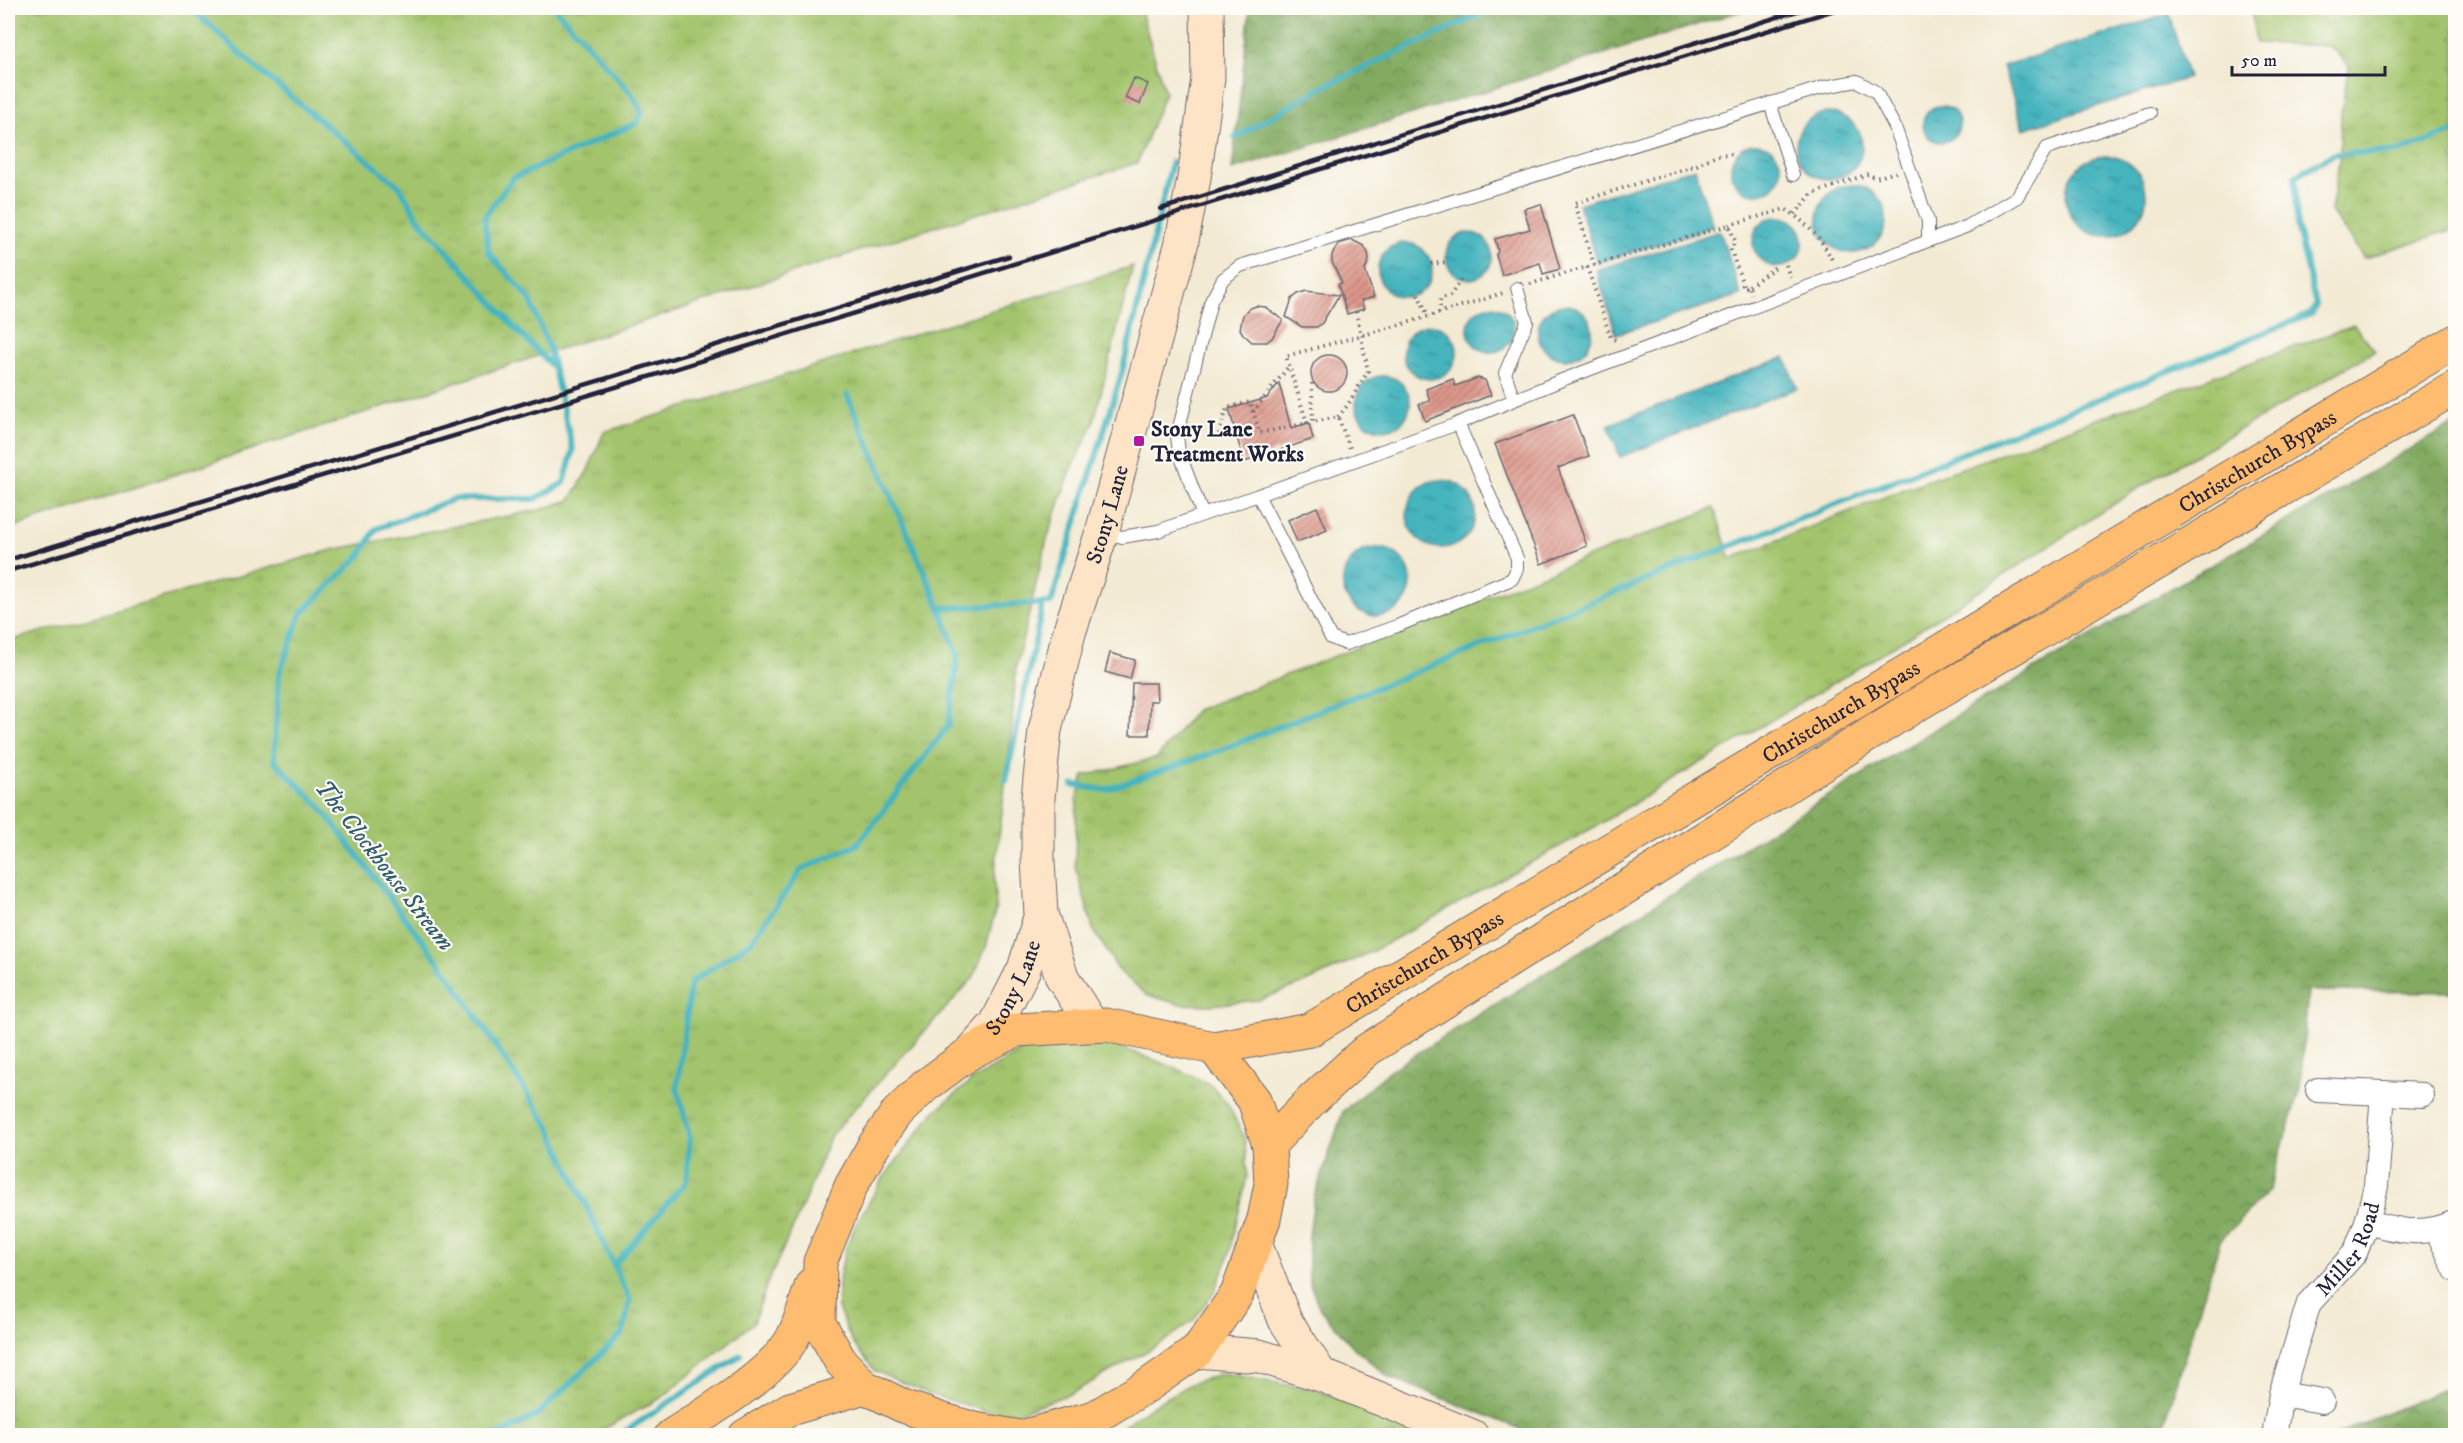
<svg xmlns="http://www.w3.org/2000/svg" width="2463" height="1443" font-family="'IM FELL DW Pica',serif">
<defs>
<pattern id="grass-tufts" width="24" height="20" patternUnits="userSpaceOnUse" patternTransform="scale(1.5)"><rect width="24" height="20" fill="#a3c46c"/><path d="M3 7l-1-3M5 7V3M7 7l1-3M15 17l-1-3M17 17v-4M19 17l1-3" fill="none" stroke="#8ca85e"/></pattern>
<pattern id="forest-crowns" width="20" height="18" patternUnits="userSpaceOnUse" patternTransform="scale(1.5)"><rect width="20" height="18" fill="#82aa60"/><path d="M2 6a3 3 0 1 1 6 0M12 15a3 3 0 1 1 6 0" fill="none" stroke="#6a8a50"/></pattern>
<pattern id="water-ripples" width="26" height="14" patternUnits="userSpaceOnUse" patternTransform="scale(1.5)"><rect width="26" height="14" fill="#44b4bd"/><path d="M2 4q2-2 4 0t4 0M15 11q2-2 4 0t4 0" fill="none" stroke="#38929b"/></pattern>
<pattern id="building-hatch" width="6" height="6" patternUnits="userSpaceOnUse" patternTransform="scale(1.5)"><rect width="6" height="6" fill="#dd978a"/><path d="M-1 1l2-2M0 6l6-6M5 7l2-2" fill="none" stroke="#b37b72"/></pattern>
</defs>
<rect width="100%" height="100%" fill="#fdfcf7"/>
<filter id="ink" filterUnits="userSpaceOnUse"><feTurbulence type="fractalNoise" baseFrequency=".0167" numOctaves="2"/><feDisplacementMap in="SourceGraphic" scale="12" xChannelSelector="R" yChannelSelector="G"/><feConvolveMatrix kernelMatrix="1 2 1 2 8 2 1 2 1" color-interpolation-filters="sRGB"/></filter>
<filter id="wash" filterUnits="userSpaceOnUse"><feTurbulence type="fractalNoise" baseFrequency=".008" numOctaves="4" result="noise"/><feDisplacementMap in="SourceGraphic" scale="24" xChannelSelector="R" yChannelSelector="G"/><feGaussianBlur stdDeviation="1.35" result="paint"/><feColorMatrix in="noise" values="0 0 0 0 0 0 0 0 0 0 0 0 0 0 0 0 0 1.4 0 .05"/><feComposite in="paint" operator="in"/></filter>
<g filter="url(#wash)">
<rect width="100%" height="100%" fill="#f3ead3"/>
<path fill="url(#grass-tufts)" stroke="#627354" stroke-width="1.5" d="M8,8H1140L1165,93L1137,163L871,247L8,529Z
M2251,8H2455V229L2364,258L2331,211L2340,156L2341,115L2349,66L2330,46L2256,43Z
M1133,266L1093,425L1071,470L1047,539L1016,667L1012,725L994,881L996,908L986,947L973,978L831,1135L800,1212L767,1284L754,1322L661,1398L593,1435H8V641L332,550L539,510L570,500L587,472L604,432Z
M2354,325L2375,351L2142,486L1875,658L1596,826L1375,950L1302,984L1259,1000L1211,1005L1179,1004L1147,995L1119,971L1093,929L1075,865L1077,798L1084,776L1157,758L1196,710L1714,508L1731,559L1907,488Z
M1062,1037L1094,1038L1178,1069L1211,1085L1229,1106L1245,1140L1247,1177L1227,1262L1214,1292L1193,1321L1163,1342L1072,1393L1019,1412L991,1413L929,1394L875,1371L852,1342L838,1308V1284L845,1250L856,1224L882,1180L932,1114L971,1081L1022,1050Z
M1224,1373L1315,1390L1429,1436H1109L1152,1406L1192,1383Z"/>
<path fill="url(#forest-crowns)" stroke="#52664e" stroke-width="1.5" d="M1250,8H1751L1232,170Z
M2455,423V992L2308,991L2300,1088L2269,1190L2220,1241L2161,1435H1536L1389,1377L1355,1349L1320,1309L1309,1282V1235L1314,1198L1343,1111L1392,1069L1933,730L2112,623Z
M2455,1387V1435H2335L2439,1391Z"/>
<path fill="url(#water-ripples)" stroke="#336b7c" stroke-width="1.5" d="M2169,14L2188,78L2023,129L2003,66Z
M1923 124a18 18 0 1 1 36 0a18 18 0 1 1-36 0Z
M1796 146a33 33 0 1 1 66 0a33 33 0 1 1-66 0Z
M1731 169a25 25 0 1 1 50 0a25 25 0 1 1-50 0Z
M2066 196a40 40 0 1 1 80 0a40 40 0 1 1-80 0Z
M1695,168L1713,227L1597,263L1579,204Z
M1818 219a34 34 0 1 1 68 0a34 34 0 1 1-68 0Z
M1753 242a25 25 0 1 1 50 0a25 25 0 1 1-50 0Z
M1720,231L1741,295L1616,334L1596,270Z
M1446 256a23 23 0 1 1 46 0a23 23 0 1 1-46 0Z
M1378 270a27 27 0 1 1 54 0a27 27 0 1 1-54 0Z
M1538 332a27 27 0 1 1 54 0a27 27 0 1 1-54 0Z
M1468 329a23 23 0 1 1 46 0a23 23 0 1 1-46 0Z
M1403 352a27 27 0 1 1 54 0a27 27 0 1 1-54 0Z
M1785,357L1797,388L1620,457L1608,425Z
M1356 403a27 27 0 1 1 54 0a27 27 0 1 1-54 0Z
M1407 514a34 34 0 1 1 68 0a34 34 0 1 1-68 0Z
M1343 582a34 34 0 1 1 68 0a34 34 0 1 1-68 0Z"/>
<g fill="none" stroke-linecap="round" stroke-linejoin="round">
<path stroke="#44b4bd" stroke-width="6" d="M191,8L253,65L400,187L418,218L517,330L553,367
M1235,138L1321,88L1494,8
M847,395L940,608
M1006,781L1043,603
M1073,785L1105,790L1216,752L2311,314L2316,305L2297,225L2295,176L2334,154L2398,152L2456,131
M614,1265L686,1182L690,1138L677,1087L691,982L751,942L802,869L857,845L948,726L958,655L940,608L1051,603L1122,372L1172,162
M388,1436L414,1430L425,1436
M497,1436L536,1416L623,1333L630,1300L550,1128L451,978L319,805L274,761L279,675L301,614L360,556L376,529L454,499H535L564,483L573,450L549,348L530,299L489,253L484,217L513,178L637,123L642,111L631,93L555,8
M618,1436L741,1355"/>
</g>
<g id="blocks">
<path fill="url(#building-hatch)" d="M1134,78L1148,84L1140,104L1125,98Z
M1541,204L1560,269L1543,274L1540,263L1502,275L1496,255L1498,251L1495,239L1530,229L1524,209Z
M1352,240L1364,246L1368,253L1369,260L1365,270L1374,297L1361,301L1364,309L1347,314L1338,284L1342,283L1332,262V255L1338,244Z
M1306,291L1339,295L1322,323L1317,327H1302L1286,317L1292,299L1298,294Z
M1256,306L1265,307L1283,320L1272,338L1267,342H1252L1243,334L1240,329L1243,315L1248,309Z
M1311 373a18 18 0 1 1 36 0a18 18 0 1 1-36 0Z
M1478,378L1485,380L1491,395L1425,421L1419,404L1430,401L1426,389L1453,379L1455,386Z
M1279,383L1291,428L1309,423L1313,439L1244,462L1229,409L1267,398Z
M1573,415L1589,456L1558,468L1587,546L1541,564L1495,444Z
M1317,507L1327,530L1297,542L1288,520Z
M1110,653L1135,660L1130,679L1105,672Z
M1132,683H1156L1157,701H1150L1149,735H1130Z"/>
</g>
</g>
<g filter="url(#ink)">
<use href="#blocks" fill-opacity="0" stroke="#6b6870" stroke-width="1.5"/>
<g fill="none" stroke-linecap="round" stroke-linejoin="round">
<g stroke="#6b6870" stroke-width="14">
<path id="lane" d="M1770,103L1793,175
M1928,241L1968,226L2017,197L2047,148L2150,113
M1514,400L1505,373L1527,322L1517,288
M1258,495L1331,638L1346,644L1397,626L1512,579L1517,569V558L1458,423
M1103,532L1122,537L1158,531L1250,498L1454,425L1562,380L1928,241V221L1895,127L1876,92L1857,81L1824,87L1240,266L1223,279L1211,301L1177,436L1179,452L1202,513"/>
</g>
<g stroke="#6b6870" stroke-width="26">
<g id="street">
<path d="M2383,1093L2422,1095"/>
<path d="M2367,1222C2401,1231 2422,1237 2456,1222"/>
<path d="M2437,1230L2456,1270"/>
<path d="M2281,1394L2322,1401"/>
<path id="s1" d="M2274,1436L2281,1394L2309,1303L2355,1253L2367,1222L2376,1186L2383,1093L2318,1090"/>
</g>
</g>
<g stroke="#6b6870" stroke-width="35">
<g id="secondary">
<path id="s2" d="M1092,1025L1062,977L1041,914L1038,860V798L1045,730L1069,633L1102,532L1181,246L1194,178L1208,78L1207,8"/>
<path id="s3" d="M971,1052L996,1024L1024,969L1041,914"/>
<path d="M1256,1246L1285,1320L1321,1375"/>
<path d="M1197,1351L1259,1356L1321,1375L1472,1436"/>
</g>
</g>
<g stroke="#6b6870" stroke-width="35">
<g id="primary">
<path d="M1269,1145L1312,1100L1367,1050L1913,707L2456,387"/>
<path d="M671,1436C705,1414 775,1373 793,1337C801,1321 806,1301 812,1284"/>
<path d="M745,1436L790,1409L865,1387"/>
<path id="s4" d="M1014,1436L975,1429L941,1419L903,1406L865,1387L841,1362L819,1323L820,1262L851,1186L873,1147L897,1113L925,1086L971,1052L1017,1030L1106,1025L1214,1048L1310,1030L2456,341"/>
<path d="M1025,1436L1095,1417L1147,1386L1197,1351L1237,1294L1264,1219L1271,1184L1269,1145L1254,1100L1214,1048"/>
</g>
</g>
<path stroke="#6b6870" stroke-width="4" stroke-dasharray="1.5 4.5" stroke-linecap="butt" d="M1795,214L1812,194L1868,174L1876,178L1896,172
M1729,225L1785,209C1804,220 1824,241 1833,262
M1431,264L1447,262
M1594,265L1575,203L1697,165L1716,155L1734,154
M1786,265L1790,277
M1587,267L1611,338L1616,340L1617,343
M1530,284L1729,225L1735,241L1731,250L1744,288L1749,286L1751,294
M1749,286L1777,266
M1418,294L1428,316
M1439,313L1441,298L1450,296L1462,278
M1312,383L1313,422L1338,417L1350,448
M1253,412L1289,366
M1338,417L1347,406L1368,371L1356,311
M1307,423L1286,356L1400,325L1503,293
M1219,434L1227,408L1250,402L1260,433L1313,422"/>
<use href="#lane" stroke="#fff" stroke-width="12"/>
<use href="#street" stroke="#fff" stroke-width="24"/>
<use href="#secondary" stroke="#fee4c6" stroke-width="33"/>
<use href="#primary" stroke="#fdbc70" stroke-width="33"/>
<path stroke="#22223b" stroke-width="4.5" d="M1161,209L1807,8
M8,560L1009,256
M8,571L629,383L1841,8"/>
</g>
</g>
<rect fill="#b5179e" stroke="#fdfcf7" stroke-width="2" x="1133" y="435" width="12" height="12" rx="3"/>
<g text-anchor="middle" stroke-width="4.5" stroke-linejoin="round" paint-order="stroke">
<g font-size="22" font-weight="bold" fill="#22223b" stroke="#fdfcf7" text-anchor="start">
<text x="1151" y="436">Stony Lane<tspan x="1151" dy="25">Treatment Works</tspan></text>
</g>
<g font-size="22" fill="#22223b" stroke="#fdfcf7">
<text dy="8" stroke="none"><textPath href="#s4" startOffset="2016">Christchurch Bypass</textPath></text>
<text dy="8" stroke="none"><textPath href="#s2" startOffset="532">Stony Lane</textPath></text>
<text dy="8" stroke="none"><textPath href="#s4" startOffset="1530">Christchurch Bypass</textPath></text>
<text dy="8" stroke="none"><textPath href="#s4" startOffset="1044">Christchurch Bypass</textPath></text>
<text dy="8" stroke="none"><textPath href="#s3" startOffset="78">Stony Lane</textPath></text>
<text dy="8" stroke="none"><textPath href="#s1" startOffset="206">Miller Road</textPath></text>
</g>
<g font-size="24" font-style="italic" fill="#305c6f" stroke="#fdfcf7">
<text transform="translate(385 865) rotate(52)" y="8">The Clockhouse Stream</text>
</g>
</g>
<rect width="2463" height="1443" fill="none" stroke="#fdfcf7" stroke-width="30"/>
<path d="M2232 66v9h153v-9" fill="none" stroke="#22223b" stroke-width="3"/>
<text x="2241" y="66" font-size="18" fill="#22223b" stroke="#fdfcf7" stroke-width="4.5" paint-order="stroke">50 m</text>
</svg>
